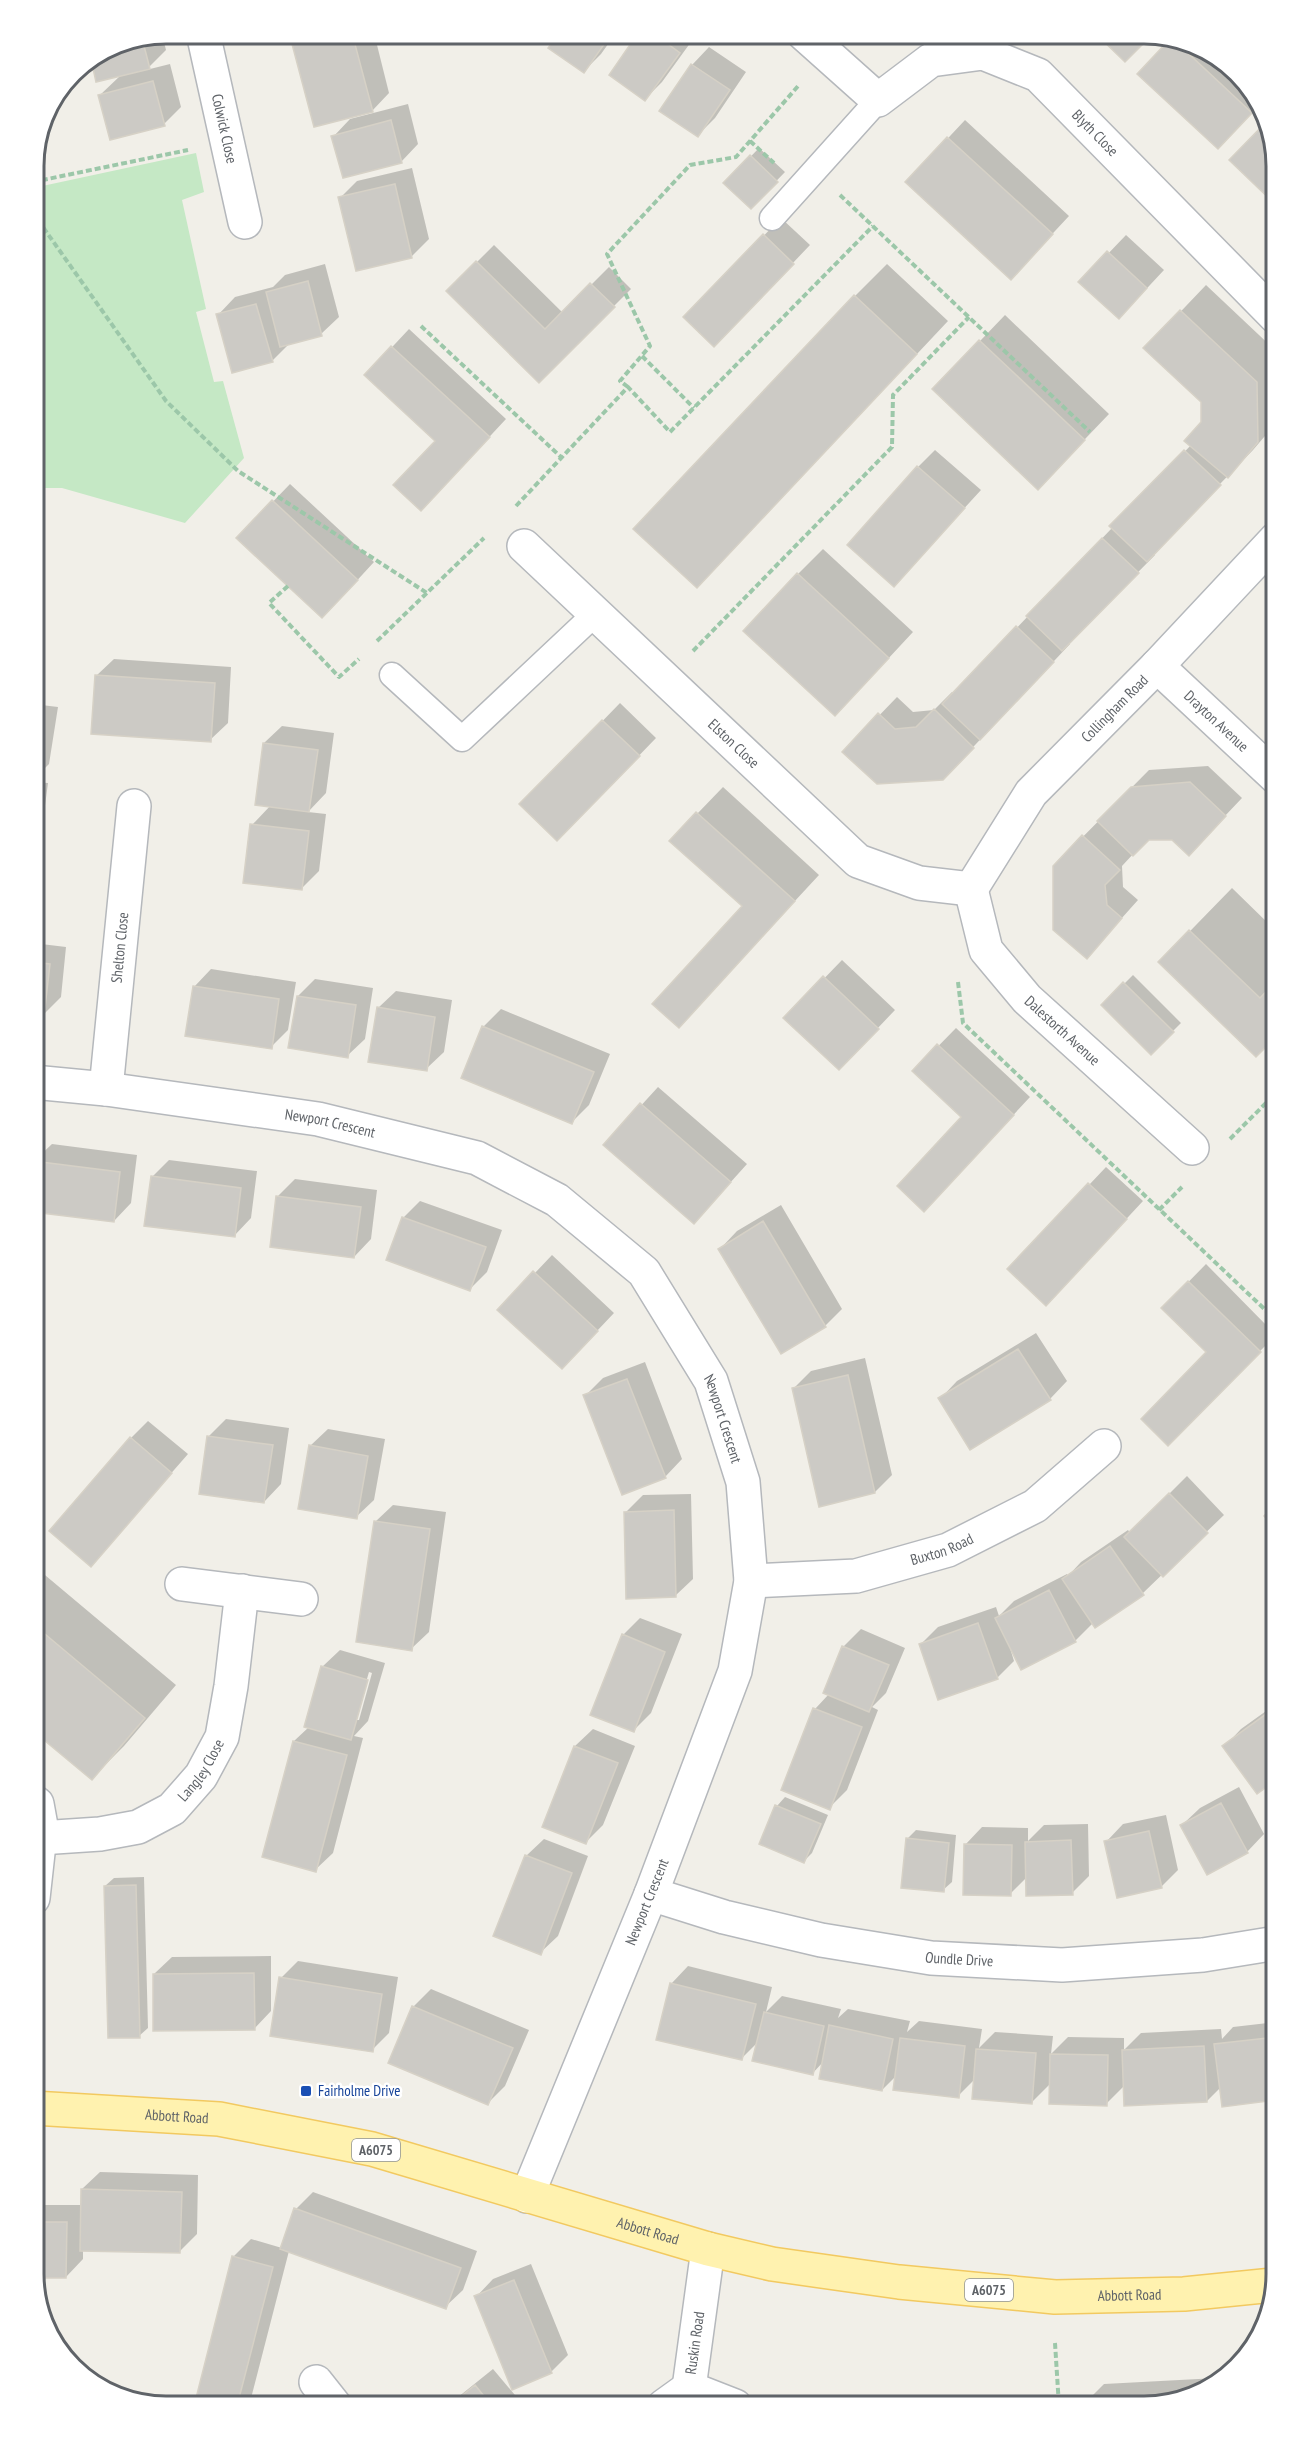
<svg xmlns="http://www.w3.org/2000/svg" width="1309" height="2439" font-family="'PT Sans Narrow',sans-serif">
<rect width="100%" height="100%" fill="#f1efe8"/>
<path fill="#c5e8c5" d="M196,153L204,192L182,200L206,309L196,312L214,382L223,381L244,458L185,523L62,488H33V188Z"/>
<path fill="#0003" fill-rule="evenodd" d="M305,33H374L389,93L372,111L294,44Z
M561,33H616L601,54L584,71Z
M640,33L696,35L662,82L645,99Z
M162,34L166,50L146,70L170,64L181,107L164,124L100,95L121,75L115,43Z
M1172,40L1217,56L1258,105L1235,130Z
M709,47L746,72L715,118L698,135L662,111L692,65Z
M408,104L418,144L401,162L333,137L350,119Z
M965,120L1069,216L1028,260L907,182Z
M759,148L785,172L751,207L725,183Z
M412,168L429,239L412,256L357,270L340,198L357,181Z
M781,218L810,245L731,328L685,317Z
M1126,235L1164,270L1136,300L1081,282Z
M494,245L563,313L609,267L631,289L539,381L448,291Z
M325,264L339,317L321,334L290,343L272,361L218,315L235,297L273,287L285,275Z
M887,264L948,321L729,554L855,296Z
M1206,285L1276,351V423L1253,450L1153,553L1155,555L1069,642L1070,644L960,761L844,752L897,697L913,712L934,710L952,692L954,694L1191,445L1203,422L1202,401L1146,348Z
M1005,315L1109,414L1063,462L934,389Z
M409,329L506,419L438,492L437,441L366,375Z
M935,450L981,490L894,585L918,467Z
M290,484L374,562L340,599L238,538Z
M823,549L913,632L860,689L798,574Z
M114,659L231,667L228,723L210,740L96,676Z
M620,703L656,738L575,822L522,804Z
M33,704L58,707L49,764L33,780Z
M282,726L334,733L326,793L308,812L326,814L319,871L302,888L252,825L271,805L264,743Z
M1208,766L1242,798L1206,836L1148,838L1122,866L1123,887L1138,900L1087,957L1054,866L1149,770Z
M33,782L48,783L40,843L33,851Z
M723,787L819,875L679,1026L744,906L671,841Z
M1232,888L1276,931V1035L1160,962Z
M33,943L66,947L61,997L44,1014L33,1013Z
M842,960L895,1010L856,1051L786,1018Z
M211,969L296,982L288,1030L271,1047L194,987Z
M1133,975L1181,1023L1151,1053L1103,1005Z
M315,979L373,988L365,1039L347,1056L298,996Z
M396,991L452,1000L444,1052L426,1069L378,1008Z
M501,1009L610,1054L589,1105L572,1122L463,1077L484,1026Z
M956,1028L1030,1097L941,1193L963,1117L914,1071Z
M658,1087L747,1164L711,1204L605,1145Z
M52,1144L137,1155L131,1203L114,1221L34,1161Z
M169,1160L257,1171L251,1218L234,1236L152,1177Z
M1106,1167L1143,1201L1063,1287L1089,1185Z
M295,1179L377,1190L371,1239L354,1257L278,1196Z
M420,1201L502,1230L487,1272L470,1289L403,1218Z
M781,1205L842,1309L825,1326L720,1249L737,1231Z
M552,1255L614,1313L579,1350L500,1310Z
M1206,1264L1276,1335L1168,1444L1208,1352L1163,1308Z
M1036,1333L1067,1381L1050,1399H940L957,1381Z
M865,1358L892,1475L875,1492L794,1388L811,1371Z
M645,1362L682,1459L665,1477L585,1396L603,1378Z
M226,1419L289,1428L281,1484L264,1502L209,1436Z
M148,1421L188,1454L91,1565L131,1438Z
M328,1429L385,1439L374,1500L356,1517L310,1446Z
M1187,1476L1224,1515L1143,1593L1093,1623L1075,1641L1010,1648L1014,1661L997,1678L921,1644L938,1627L996,1607L999,1616L1014,1601L1067,1574L1068,1576L1081,1562L1128,1530L1130,1533Z
M691,1494L693,1579L675,1596L625,1513L643,1495Z
M393,1505L446,1512L429,1632L411,1649L375,1522Z
M33,1565L176,1685L124,1746L92,1778L33,1729Z
M640,1618L682,1634L651,1713L634,1730L623,1635Z
M861,1629L905,1648L886,1693L872,1707L878,1710L847,1790L829,1808L783,1789L815,1709L829,1694L843,1647Z
M340,1650L385,1663L368,1721L354,1736L363,1738L333,1853L315,1870L294,1741L309,1727L322,1667ZM369,1672L372,1673L359,1720H355Z
M1276,1704V1778L1224,1747L1241,1729Z
M593,1729L635,1746L603,1825L586,1842L544,1827L575,1746Z
M1239,1787L1264,1834L1247,1852L1182,1825L1200,1808Z
M785,1797L828,1815L812,1853L804,1861L761,1843L777,1806Z
M1166,1815L1178,1870L1161,1887L1106,1842L1123,1824Z
M1088,1824L1089,1876L1072,1893L1027,1877L1010,1894L965,1845L982,1827L1028,1828V1841L1044,1825Z
M916,1830L956,1835L952,1882L943,1890L907,1839Z
M544,1839L588,1856L558,1936L540,1953L526,1856Z
M144,1877L148,2028L139,2036L105,1886L114,1878Z
M271,1956V2011L254,2029L154,1974L172,1957Z
M298,1961L398,1977L389,2033L372,2050L281,1978Z
M688,1966L772,1987L766,2012L782,1996L841,2009L838,2018L848,2009L910,2021L907,2032L919,2021L982,2029L979,2048L995,2032L1053,2036L1051,2054L1068,2037L1124,2038V2050L1141,2033L1221,2029L1222,2039L1233,2027L1276,2022V2099L1221,2087L1207,2101L1125,2085L1106,2104L1051,2083L1032,2102L975,2079L958,2096L897,2075L882,2090L823,2062L812,2074L758,2042L742,2058L671,1984Z
M431,1989L529,2030L505,2086L488,2103L390,2062L414,2006Z
M100,2172L198,2175L197,2234L180,2251L83,2249V2259L66,2277L34,2276L33,2205H82V2189Z
M313,2192L477,2251L463,2290L445,2307L289,2251L249,2406H195L234,2256L251,2239L282,2248L296,2209Z
M531,2264L568,2355L551,2372L476,2297L493,2279Z
M493,2369L520,2401L515,2406H447Z
M1217,2378L1194,2396L1143,2406H1086V2402L1104,2384Z"/>
<path fill="#cccac5" stroke="#d6d1c6" stroke-width="1.5" d="M336,33H352L373,112L314,127L292,44Z
M523,33H544L536,43Z
M559,33H612L584,73L548,48Z
M638,33H653L680,53L645,101L609,75Z
M1095,33H1152L1153,34L1125,62Z
M142,38L150,69L96,82L91,59L115,43Z
M1170,39L1175,41L1252,113L1218,149L1137,74Z
M691,64L730,90L698,137L659,111Z
M153,81L165,126L110,140L98,95Z
M391,120L402,163L343,178L331,136Z
M1265,123L1268,126L1276,166V205L1229,160Z
M947,137L1053,234L1011,280L905,182Z
M750,155L778,182L751,209L723,183Z
M395,184L412,258L356,271L338,197Z
M763,234L794,264L714,347L683,317Z
M1107,251L1147,288L1119,319L1078,282Z
M476,261L545,329L590,283L615,307L539,383L446,291Z
M308,281L322,336L280,347L266,292Z
M854,295L917,354L697,588L633,529Z
M256,304L273,362L232,373L216,314Z
M1180,310L1257,382L1258,442L1228,478L1184,441L1201,422V402L1143,348Z
M979,340L1085,440L1038,490L932,389Z
M391,346L490,437L421,511L393,485L435,441L364,375Z
M1184,450L1221,485L1147,562L1109,526Z
M917,466L965,508L894,587L847,545Z
M272,500L358,580L322,618L236,538Z
M1102,538L1139,573L1062,651L1026,616Z
M797,573L889,658L835,716L743,631Z
M1016,626L1054,662L980,740L942,704Z
M95,675L215,683L211,742L91,734Z
M934,709L974,748L943,780L877,784L842,752L878,713L895,729L916,727Z
M602,720L640,756L557,841L519,804Z
M33,723L41,724L33,778Z
M263,743L318,750L309,812L255,805Z
M1190,782L1226,816L1189,856L1172,840H1149L1133,856L1097,821L1131,787Z
M696,812L795,901L679,1028L652,1004L742,906L669,841Z
M250,824L309,831L302,890L243,883Z
M1082,835L1120,870L1105,885L1107,905L1122,918L1087,959L1053,930V866Z
M1189,930L1260,998L1276,981V1037L1256,1057L1158,962Z
M33,962L50,964L44,1016L33,1015Z
M823,976L879,1029L839,1070L783,1018Z
M1123,982L1174,1032L1151,1055L1101,1005Z
M193,986L279,999L272,1049L185,1036Z
M297,996L356,1005L348,1058L288,1048Z
M377,1007L435,1017L427,1071L368,1062Z
M482,1026L594,1072L572,1124L461,1078Z
M937,1044L1014,1115L924,1212L897,1186L961,1117L912,1071Z
M640,1103L731,1182L694,1224L603,1145Z
M33,1161L120,1172L114,1222L33,1212Z
M151,1176L241,1188L235,1237L144,1226Z
M1088,1183L1127,1219L1046,1306L1007,1269Z
M276,1196L361,1207L354,1258L270,1247Z
M402,1217L486,1247L470,1291L386,1260Z
M763,1221L826,1327L781,1354L718,1249Z
M533,1271L598,1331L562,1369L497,1310Z
M1188,1281L1261,1352L1168,1446L1141,1419L1206,1352L1161,1308Z
M1018,1349L1051,1400L970,1450L938,1398Z
M848,1375L875,1493L819,1507L792,1388Z
M627,1379L666,1478L622,1495L583,1395Z
M207,1436L273,1445L264,1503L199,1494Z
M130,1437L172,1473L91,1567L49,1531Z
M309,1445L368,1456L357,1519L298,1509Z
M1169,1493L1208,1533L1163,1577L1124,1537Z
M1276,1503V1528L1264,1516Z
M674,1510L676,1597L626,1599L624,1512Z
M374,1521L430,1529L412,1651L356,1642Z
M1110,1546L1144,1595L1095,1628L1062,1579Z
M1049,1590L1076,1642L1021,1670L995,1618Z
M978,1623L998,1679L938,1700L919,1644Z
M33,1624L145,1718L92,1780L33,1731Z
M622,1634L665,1652L634,1732L590,1715Z
M842,1646L889,1665L869,1712L823,1693Z
M321,1666L368,1680L351,1740L304,1727Z
M813,1708L862,1727L830,1810L781,1790Z
M1273,1709L1276,1713V1780L1257,1794L1222,1746Z
M293,1741L347,1755L316,1872L262,1857Z
M574,1746L618,1763L586,1844L542,1827Z
M1221,1803L1248,1853L1207,1875L1180,1825Z
M775,1805L821,1824L804,1863L759,1844Z
M1149,1831L1162,1888L1117,1898L1104,1841Z
M906,1838L949,1843L944,1892L901,1888Z
M1071,1840L1073,1895L1026,1896L1025,1842Z
M964,1844L1012,1845L1011,1896L963,1895Z
M525,1855L572,1873L541,1955L493,1936Z
M136,1885L140,2038H108L104,1886Z
M254,1973L255,2030L153,2031V1974Z
M279,1977L382,1994L373,2052L270,2036Z
M670,1983L756,2004L742,2060L656,2040Z
M412,2006L513,2048L488,2105L388,2063Z
M764,2012L824,2026L813,2075L752,2061Z
M829,2025L893,2039L882,2091L819,2079Z
M1276,2037V2100L1222,2107L1214,2044Z
M900,2038L965,2046L959,2098L893,2090Z
M1204,2046L1207,2102L1124,2106L1122,2050Z
M976,2049L1036,2053L1032,2104L972,2099Z
M1050,2054L1108,2055L1107,2106L1049,2104Z
M81,2189L182,2192L180,2253L80,2251Z
M294,2208L461,2268L446,2309L280,2249Z
M33,2222H67L66,2278H34Z
M232,2256L273,2267L237,2406H194Z
M514,2280L552,2373L512,2390L474,2296Z
M475,2385L492,2406H449Z
M1196,2394L1143,2406H1085V2401Z"/>
<g fill="none" stroke-linecap="round" stroke-linejoin="round">
<g stroke="#b5b8bc" stroke-width="27">
<path id="service" d="M772,218L878,100
M392,675L462,739L596,613"/>
</g>
<g stroke="#b5b8bc" stroke-width="36">
<g id="minor">
<path id="s1" d="M203,33L245,222"/>
<path id="s2" d="M803,33L878,100L931,60L983,53L1038,75L1276,317"/>
<path id="s3" d="M524,546L858,861L919,883L971,889"/>
<path id="s4" d="M1157,666L1276,777"/>
<path id="s5" d="M971,889L1031,793L1157,666L1276,539"/>
<path id="s6" d="M971,889L986,950L1027,999L1192,1148"/>
<path id="s7" d="M33,1082L106,1089L318,1119L477,1158L557,1200L644,1272L711,1381L743,1482L751,1581L735,1671L651,1894L527,2196"/>
<path id="s8" d="M106,1089L134,806"/>
<path id="s9" d="M751,1581L856,1576L948,1550L1035,1506L1104,1446"/>
<path d="M182,1584L301,1599"/>
<path id="s10" d="M40,1838L100,1834L138,1827L172,1809L201,1776L222,1737L231,1686L242,1591"/>
<path id="s11" d="M651,1894L724,1917L821,1940L931,1958L1062,1965L1203,1955L1276,1943"/>
<path d="M33,1898L41,1826L37,1804L33,1801"/>
<path d="M708,2249L689,2388L735,2406"/>
<path d="M316,2382L335,2406"/>
<path d="M664,2406L689,2388"/>
</g>
</g>
<g stroke="#f2c960" stroke-width="36">
<g id="primary">
<path id="s12" d="M33,2108L219,2119L372,2149L708,2249L772,2264L899,2282L1055,2297L1184,2294L1273,2285"/>
</g>
</g>
<path stroke="#9cc7a9" stroke-width="4" stroke-dasharray="6 3" stroke-linecap="butt" d="M750,141L774,163
M33,182L188,150
M840,195L1090,432
M33,213L166,401L238,471L427,593
M421,326L562,458
M642,356L694,408
M628,387L620,381L650,346L607,254L690,165L736,157L799,85
M516,506L628,387L670,432L873,226
M288,586L269,603L339,677L359,659
M377,641L484,538
M693,651L892,447L893,395L969,317
M958,982L963,1023L1276,1320
M1230,1139L1276,1093
M1159,1210L1182,1187
M1055,2343L1059,2406"/>
<use href="#service" stroke="#fff" stroke-width="24"/>
<use href="#minor" stroke="#fff" stroke-width="33"/>
<use href="#primary" stroke="#fff2af" stroke-width="33"/>
</g>
<rect fill="#1a4fb4" stroke="#fff" stroke-width="2" x="300" y="2085" width="12" height="12" rx="3"/>
<g text-anchor="middle" stroke-width="5" stroke-linejoin="round" paint-order="stroke">
<g fill="#fff" stroke="#8f9295" stroke-width="1.5">
<rect x="352" y="2139" width="48" height="22" rx="4.5"/>
<rect x="965" y="2279" width="48" height="22" rx="4.5"/>
</g>
<g font-size="14" font-weight="bold" fill="#5f6368">
<text x="376" y="2155">A6075</text>
<text x="989" y="2295">A6075</text>
</g>
<g font-size="15" fill="#5f6368" stroke="#fff">
<text dy="5" stroke="none"><textPath href="#s1" startOffset="98">Colwick Close</textPath></text>
<text dy="5" stroke="none"><textPath href="#s2" startOffset="360">Blyth Close</textPath></text>
<text dy="5" stroke="none"><textPath href="#s5" startOffset="232">Collingham Road</textPath></text>
<text dy="5" stroke="none"><textPath href="#s4" startOffset="81">Drayton Avenue</textPath></text>
<text dy="5" stroke="none"><textPath href="#s3" startOffset="288">Elston Close</textPath></text>
<text dy="5" stroke="none"><textPath href="#s8" startOffset="142">Shelton Close</textPath></text>
<text dy="5" stroke="none"><textPath href="#s6" startOffset="174">Dalestorth Avenue</textPath></text>
<text dy="5" stroke="none"><textPath href="#s7" startOffset="300">Newport Crescent</textPath></text>
<text dy="5" stroke="none"><textPath href="#s7" startOffset="822">Newport Crescent</textPath></text>
<text dy="5" stroke="none"><textPath href="#s9" startOffset="195">Buxton Road</textPath></text>
<text dy="5" stroke="none"><textPath href="#s10" startOffset="186">Langley Close</textPath></text>
<text transform="translate(647 1902) rotate(-68)" y="5">Newport Crescent</text>
<text dy="5" stroke="none"><textPath href="#s11" startOffset="316">Oundle Drive</textPath></text>
<text dy="5" stroke="none"><textPath href="#s12" startOffset="144">Abbott Road</textPath></text>
<text dy="5" stroke="none"><textPath href="#s12" startOffset="630">Abbott Road</textPath></text>
<text dy="5" stroke="none"><textPath href="#s12" startOffset="1118">Abbott Road</textPath></text>
<text transform="translate(695 2343) rotate(-82)" y="5">Ruskin Road</text>
</g>
<g font-size="15" fill="#164399" stroke="#fff" text-anchor="start">
<text x="318" y="2096">Fairholme Drive</text>
</g>
</g>
<path d="M0 0H1309V2439H0ZM166 44H1144A122 122 0 0 1 1266 166V2274A122 122 0 0 1 1144 2396H166A122 122 0 0 1 44 2274V166A122 122 0 0 1 166 44Z" fill="#fff" fill-rule="evenodd"/>
<path fill="none" stroke="#5f6368" stroke-width="3" d="M166 44H1144A122 122 0 0 1 1266 166V2274A122 122 0 0 1 1144 2396H166A122 122 0 0 1 44 2274V166A122 122 0 0 1 166 44Z"/>
</svg>
